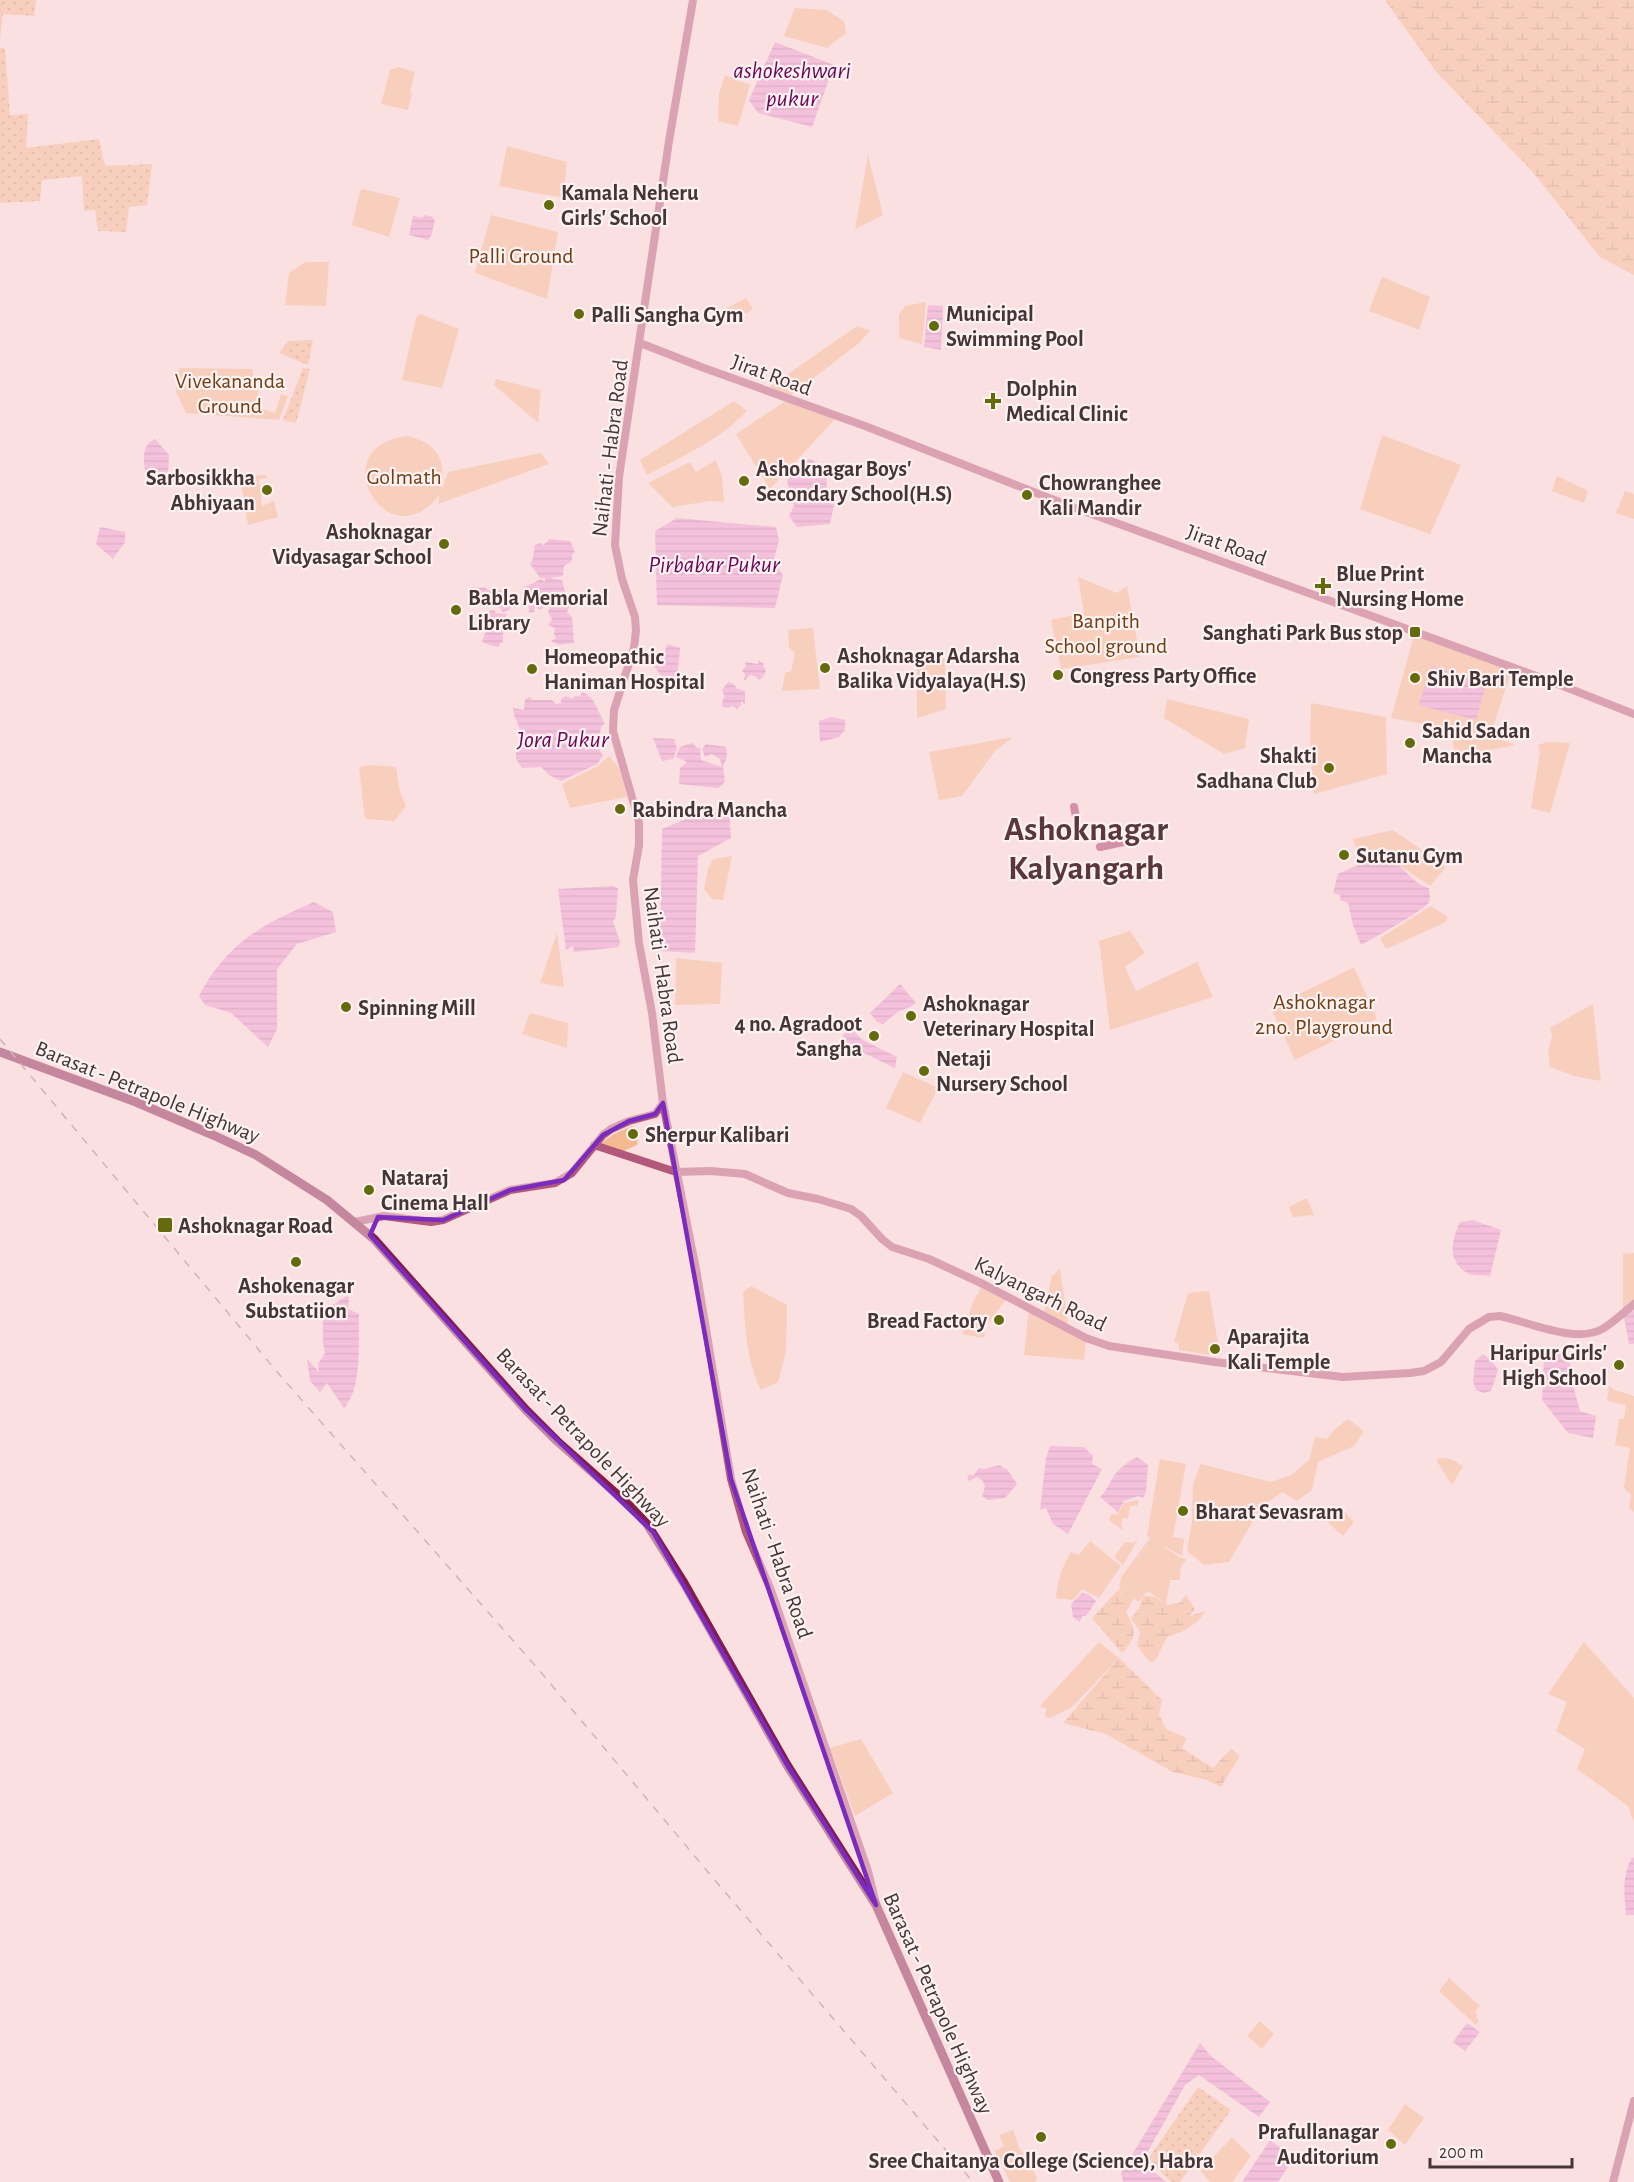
<svg xmlns="http://www.w3.org/2000/svg" width="1634" height="2182" font-family="'Alegreya Sans',sans-serif">
<defs>
<pattern id="grass-dots" width="8" height="8" patternUnits="userSpaceOnUse" patternTransform="scale(1.5)"><rect width="8" height="8" fill="#f4b991"/><path d="M2 2h.1M6 6h.1" fill="none" stroke="#c79777" stroke-width="1.8" stroke-linecap="round"/></pattern>
<pattern id="wetland-marsh" width="20" height="14" patternUnits="userSpaceOnUse" patternTransform="scale(1.5)"><rect width="20" height="14" fill="#f4b991"/><path d="M1 5h8M5 5V1M11 12h8M15 12V8" fill="none" stroke="#c79777"/></pattern>
<pattern id="water-rules" width="6" height="5" patternUnits="userSpaceOnUse" patternTransform="scale(1.5)"><rect width="6" height="5" fill="#ea9ad2"/><path d="M0 2.5h6" fill="none" stroke="#bf7eab"/></pattern>
</defs>
<rect width="100%" height="100%" fill="#fbe0e1"/>
<path fill="url(#grass-dots)" d="M0,0H36L34,16L3,14L0,39Z
M0,48H5L10,115L28,114L26,148L99,139L105,166L152,164L147,205L129,207L126,232L98,231L95,210L84,211L82,176L42,180L40,201L0,203Z
M313,340L308,365L279,353L288,341Z
M303,368L310,369L296,423L283,420Z
M1198,2087L1231,2110L1180,2182H1171L1148,2159Z"/>
<path fill="url(#wetland-marsh)" d="M1385,0H1634V275L1600,257L1531,170L1437,73Z
M1121,1587L1134,1598L1126,1612C1136,1631 1138,1636 1122,1653L1092,1618Z
M1186,1595L1195,1609L1189,1616L1206,1611C1195,1626 1184,1632 1167,1637L1155,1661L1150,1662L1137,1646L1140,1632L1131,1618L1139,1608L1143,1596L1155,1597L1167,1605L1179,1603Z
M1119,1658L1162,1700L1159,1714L1166,1729L1187,1738L1182,1748L1213,1768L1231,1749L1240,1756L1221,1787L1207,1780L1173,1772L1106,1734L1063,1723Z"/>
<path fill="#f4b991" d="M795,8L826,10L844,21L846,33L827,48L784,36Z
M398,67L415,72L410,92L412,93L408,110L381,104L390,70Z
M725,75L750,85L738,126L718,121L719,94Z
M507,146L567,162L563,198L499,186Z
M868,155L883,215L855,229Z
M363,189L400,198L389,237L352,225L360,191Z
M491,215L558,232L547,299L475,273Z
M305,262H329L326,306L285,305L289,273Z
M1382,277L1430,297L1419,330L1369,311Z
M746,298L753,309L737,318L728,315L726,309Z
M926,302L922,344L899,338V315L905,306Z
M420,314L459,329L442,388L402,380L416,318Z
M857,326L870,331L858,344L786,399L765,390Z
M179,368L253,369V377L260,379L256,407L275,413L281,394L288,396L279,420L186,413L176,392Z
M496,379L541,390L538,423L494,385Z
M787,400L837,417L770,489L736,434Z
M734,401L747,411C720,440 681,457 647,475L640,460Z
M1382,435L1461,465L1430,534L1360,509Z
M407,436C439,443 447,462 441,492L448,472L541,453L549,464L438,504L440,494C387,564 321,446 407,436Z
M716,460L722,477L724,502L710,501L672,507L648,483L690,462L696,472Z
M266,475L267,478L259,479L262,506L274,501L278,517L248,525L241,483L242,476Z
M1557,476L1588,491L1584,503L1552,491Z
M1625,491L1634,494V519L1616,513Z
M1078,577L1117,593L1127,586L1140,657L1061,669L1051,620L1084,613Z
M813,628L820,689L782,691L785,673L791,671L795,653L789,647L788,630Z
M1415,632L1512,669L1490,736L1516,745L1455,756L1451,729L1391,718Z
M945,659L946,709L917,718V660Z
M1167,699L1249,719L1245,748L1224,754L1164,718Z
M1311,703L1386,717L1387,774L1314,794L1310,749Z
M1013,737L995,751L962,796L939,800L929,752Z
M1547,742L1570,743L1550,813L1531,808L1540,752L1538,745Z
M609,756L619,768L627,797L570,808L562,784L598,766Z
M370,765L396,767L400,792L406,806L394,821L365,819L359,767Z
M1393,830L1446,867L1430,886L1383,854L1365,863H1361L1353,839Z
M732,856L723,900L712,899L704,889L708,869L713,859Z
M1431,906L1448,917L1444,923L1386,949L1380,938Z
M1130,931L1145,953L1125,967L1136,991L1197,962L1213,997L1110,1030L1099,941Z
M557,933L564,987L540,983Z
M676,958L722,963L720,1004L675,1005Z
M1354,967L1377,1019L1295,1060L1271,1008Z
M1593,1004L1601,1081L1574,1076L1550,1067L1548,1051L1552,1036L1550,1028Z
M530,1013L568,1023L567,1048L522,1034Z
M903,1072L938,1088L920,1123L886,1108Z
M632,1126L639,1130L637,1145L621,1152L599,1145L614,1134Z
M1307,1198L1314,1215L1293,1217L1289,1207Z
M1634,1253V1305L1623,1312V1254Z
M1060,1269L1069,1330L1086,1338L1084,1360L1024,1355L1029,1309L1043,1316L1052,1276Z
M983,1284L1008,1297L983,1329L985,1334L983,1338L962,1334L974,1300Z
M751,1286L787,1305L786,1352L778,1382L761,1390C746,1362 745,1324 743,1292Z
M1209,1291L1220,1355L1212,1356L1211,1348H1209V1355L1179,1350V1344L1174,1342L1188,1293Z
M1609,1386L1615,1390L1634,1396V1512L1629,1508L1631,1494L1625,1490L1624,1487L1630,1448L1615,1445L1619,1419H1624L1626,1405L1607,1401Z
M1348,1419L1364,1431L1354,1446L1318,1462L1312,1490L1297,1501L1282,1492L1261,1507L1229,1562L1204,1565L1187,1551L1192,1521L1193,1484L1201,1464L1271,1482L1291,1475L1309,1460L1315,1437L1327,1439L1335,1429Z
M1441,1458L1451,1459L1463,1466L1452,1485L1436,1460Z
M1160,1459L1186,1464L1173,1537L1184,1539L1182,1556L1158,1543L1181,1558L1187,1559L1181,1566L1180,1580H1170L1166,1604L1148,1591L1138,1602L1119,1585L1122,1576L1150,1538L1147,1536Z
M1138,1500V1505L1130,1506L1128,1519L1122,1518L1121,1525L1124,1531L1109,1520L1111,1514L1117,1515L1124,1503Z
M1339,1506L1354,1522L1343,1536L1325,1520Z
M1138,1539L1123,1565L1114,1557L1125,1542L1133,1543Z
M1090,1541L1121,1566L1099,1598L1082,1589L1073,1600L1056,1598C1058,1579 1061,1569 1071,1552L1079,1555Z
M1099,1642L1119,1658L1071,1708L1050,1718L1045,1716L1046,1708L1039,1707Z
M1584,1642L1634,1698V1823L1628,1806L1577,1769L1585,1749L1556,1731L1567,1702L1548,1694Z
M861,1739L893,1793L855,1816L830,1748Z
M1449,1978L1480,2006L1475,2012L1477,2014L1476,2017L1479,2021L1476,2025L1439,1991Z
M1260,2021L1274,2034L1262,2049L1247,2036Z
M1405,2104L1424,2118L1405,2145L1388,2130Z
M1013,2130L1019,2147L1028,2164H1031L1037,2179L1035,2182H1010L995,2151L1004,2146L999,2135Z
M1232,2138L1251,2156L1232,2182H1210L1200,2170Z"/>
<path fill="url(#water-rules)" d="M775,42L834,65L812,127L758,113L749,100Z
M425,215L433,217L435,221L431,236L428,240L409,235L413,216L422,218Z
M928,305L943,306L941,350L924,347Z
M155,439L169,455L168,474L146,476C144,462 140,446 155,439Z
M810,459L826,468L827,488L835,501L830,524L797,527L789,516L794,506L787,481L794,468Z
M677,518L776,527L779,541L773,562L783,575L775,608L657,605L655,531Z
M100,527L125,532V542L113,559L96,544Z
M550,539L570,541L575,552L572,555V561L564,566L563,576L550,578L562,580L569,607L567,612L572,617L574,643L559,645L551,641L556,638L554,634L555,628L548,625L552,619L548,613L550,605L547,603L541,610L535,607L534,612L529,613L528,596L524,592L523,588L541,579L545,582V578H540L530,564L533,558L535,545L540,543L543,545Z
M472,587L480,588L484,587L488,590H501L502,592L505,591L516,595L517,599L509,610L503,612L500,608L494,605L489,606L486,602L481,606H476L471,601Z
M494,610L496,613L507,614L505,618L507,628L501,624L500,628L503,630V642L499,644L500,646L496,647L482,642L486,630L488,627L487,621L489,611Z
M668,644L680,648L677,682L668,685L653,665L661,659Z
M758,660L764,664L763,666L766,671L763,677L758,680L757,677L750,675L744,681L745,674L742,671L746,666L745,662L758,664Z
M1432,666L1486,685L1476,720L1418,705Z
M728,682L734,684L737,689L745,691V704L741,701V705L737,709L732,706L729,708L722,707L723,698L725,697L722,690Z
M582,692C597,698 597,712 605,723L601,727L598,747L603,756L597,764L561,781L549,775L541,767L522,768L516,759V752L520,751L521,732L514,715L513,708L524,710L525,699L530,697L532,700H552L556,704L561,703V699L566,696L572,699L575,696H581Z
M832,717L845,720V730L839,737L820,742L819,721Z
M653,738L674,739L677,748L673,759L662,761Z
M692,743L697,748H700L701,760L722,767L720,759L712,754L705,757L702,749L706,744L726,747L727,756L723,767L725,782L718,788L679,784L680,768L687,762L676,757L680,747Z
M729,810L731,838L698,856L695,953L660,951L662,829L686,819Z
M1391,857C1402,867 1415,885 1429,888C1429,892 1431,898 1429,902C1425,910 1372,939 1361,945L1353,925L1348,903L1340,900V895L1333,893L1338,874C1352,867 1376,858 1391,857Z
M613,886L618,888L616,917L613,922L620,941L619,947L574,952L573,946L566,950L558,889Z
M314,902L333,912L336,932L297,944L277,969V1029L268,1047L231,1013L205,1005L199,996C227,943 261,925 314,902Z
M900,984L916,1003L910,1007L899,1011L883,1024L877,1022L870,1013Z
M851,1028L861,1039L897,1057L895,1068L843,1043V1035Z
M1473,1220L1501,1230L1490,1276C1483,1275 1472,1276 1467,1273C1446,1260 1452,1240 1460,1222Z
M346,1296L349,1297L348,1309L359,1314C358,1341 363,1388 344,1408L327,1383L320,1392L310,1381L307,1359L319,1372L318,1364L325,1353L323,1343V1312Z
M1634,1304V1344H1629L1623,1312Z
M1550,1349L1569,1356L1575,1393L1580,1411L1596,1416L1593,1438L1568,1433L1542,1400L1544,1357Z
M1483,1354L1492,1361L1498,1370L1491,1391L1484,1393L1476,1390L1473,1381L1475,1361Z
M1050,1446L1084,1447L1093,1456L1092,1464L1102,1469L1068,1534L1053,1524L1046,1508L1040,1510L1046,1458Z
M1137,1457L1148,1465L1146,1492L1143,1498L1138,1496L1124,1501L1118,1512L1100,1497C1107,1491 1108,1484 1114,1476C1119,1468 1128,1462 1137,1457Z
M1000,1465L1003,1468L1007,1469L1017,1484L1005,1498L988,1500L982,1496L985,1487L983,1481L977,1477L969,1481L967,1477L969,1475H974L979,1468L984,1469Z
M1082,1593L1089,1595L1096,1601L1086,1616H1082L1080,1622L1073,1617L1071,1604Z
M1632,1857L1634,1858V1915H1626C1624,1892 1622,1877 1632,1857Z
M1467,2023L1480,2032L1465,2051L1453,2042Z
M1200,2043L1211,2056L1270,2102L1259,2117L1199,2075L1185,2085L1142,2162L1166,2182H1123L1121,2173Z
M1270,2140L1294,2158L1278,2182H1242Z"/>
<g fill="none" stroke-linecap="round" stroke-linejoin="round">
<path stroke="#b2587a" stroke-width="8" d="M693,0L669,141L619,477L615,545L622,579L635,617L636,630L634,648L614,710L613,731L639,822V845L633,880L639,943L652,1013L663,1103L696,1269L731,1479L746,1532L771,1590L868,1871L876,1904
M640,343L704,368L865,426L1067,505L1550,681L1634,714
M594,1145L676,1172L711,1171L745,1174L788,1193L818,1199L851,1209L861,1216L882,1239L892,1247L929,1259L983,1284L1086,1338L1109,1346L1215,1362L1343,1377L1410,1373L1424,1371L1441,1362L1469,1329L1489,1317L1500,1316C1529,1322 1578,1345 1604,1328C1615,1321 1624,1312 1634,1304
M355,1222L384,1216L431,1222L443,1220L510,1190L555,1183L572,1173L603,1135L611,1129L629,1121L655,1114L663,1103
M1613,2182L1634,2101"/>
<path stroke="#a03160" stroke-width="8" d="M1074,807L1080,836
M1100,847L1128,841"/>
<path stroke="#831c4b" stroke-width="9" d="M0,1052L136,1102L213,1135L256,1155L327,1200L374,1239L526,1410L557,1441L628,1504L647,1524L684,1583L787,1765L876,1905L999,2182"/>
<path stroke="#958081" stroke-width="1.5" stroke-dasharray="8 8" stroke-linecap="butt" d="M0,1039L278,1373L539,1670L713,1878L973,2182"/>
</g>
<path d="M0 0H1634V2182H0ZM663,1103L731,1479L876,1905L787,1765L653,1532L526,1410L370,1235L378,1217L443,1220L510,1190L564,1180L603,1135L629,1121L655,1114Z" fill="#fbe0e1" fill-opacity=".55" fill-rule="evenodd"/>
<path fill="none" stroke="#7b2cbf" stroke-width="4.5" stroke-linejoin="round" d="M663,1103L731,1479L876,1905L787,1765L653,1532L526,1410L370,1235L378,1217L443,1220L510,1190L564,1180L603,1135L629,1121L655,1114Z"/>
<g fill="#656a0c" stroke="#fcf2f2" stroke-width="2">
<circle cx="549" cy="205" r="6"/>
<circle cx="579" cy="314" r="6"/>
<circle cx="934" cy="326" r="6"/>
<path d="M990 392h6v6h6v6h-6v6h-6v-6h-6v-6h6z"/>
<circle cx="744" cy="481" r="6"/>
<circle cx="267" cy="490" r="6"/>
<circle cx="1027" cy="495" r="6"/>
<circle cx="444" cy="544" r="6"/>
<path d="M1320 577h6v6h6v6h-6v6h-6v-6h-6v-6h6z"/>
<circle cx="456" cy="610" r="6"/>
<rect x="1409" y="626" width="12" height="12" rx="3"/>
<circle cx="825" cy="668" r="6"/>
<circle cx="532" cy="669" r="6"/>
<circle cx="1058" cy="675" r="6"/>
<circle cx="1415" cy="678" r="6"/>
<circle cx="1410" cy="743" r="6"/>
<circle cx="1329" cy="768" r="6"/>
<circle cx="620" cy="809" r="6"/>
<circle cx="1344" cy="855" r="6"/>
<circle cx="346" cy="1007" r="6"/>
<circle cx="911" cy="1016" r="6"/>
<circle cx="874" cy="1036" r="6"/>
<circle cx="924" cy="1071" r="6"/>
<circle cx="633" cy="1134" r="6"/>
<circle cx="369" cy="1190" r="6"/>
<rect x="157" y="1217" width="16" height="16" rx="3"/>
<circle cx="296" cy="1262" r="6"/>
<circle cx="999" cy="1320" r="6"/>
<circle cx="1215" cy="1349" r="6"/>
<circle cx="1619" cy="1365" r="6"/>
<circle cx="1183" cy="1511" r="6"/>
<circle cx="1041" cy="2137" r="6"/>
<circle cx="1391" cy="2144" r="6"/>
</g>
<g text-anchor="middle" stroke-width="4.5" stroke-linejoin="round" paint-order="stroke">
<g font-size="22" font-weight="bold" fill="#463536" stroke="#fcf2f2" text-anchor="start">
<text x="561" y="200">Kamala Neheru<tspan x="561" dy="25">Girls' School</tspan></text>
<text x="946" y="321">Municipal<tspan x="946" dy="25">Swimming Pool</tspan></text>
<text x="591" y="322">Palli Sangha Gym</text>
<text x="1006" y="396">Dolphin<tspan x="1006" dy="25">Medical Clinic</tspan></text>
<text x="756" y="476">Ashoknagar Boys'<tspan x="756" dy="25">Secondary School(H.S)</tspan></text>
<text x="255" y="485" text-anchor="end">Sarbosikkha<tspan x="255" dy="25">Abhiyaan</tspan></text>
<text x="1039" y="490">Chowranghee<tspan x="1039" dy="25">Kali Mandir</tspan></text>
<text x="432" y="539" text-anchor="end">Ashoknagar<tspan x="432" dy="25">Vidyasagar School</tspan></text>
<text x="1336" y="581">Blue Print<tspan x="1336" dy="25">Nursing Home</tspan></text>
<text x="468" y="605">Babla Memorial<tspan x="468" dy="25">Library</tspan></text>
<text x="1403" y="640" text-anchor="end">Sanghati Park Bus stop</text>
<text x="837" y="663">Ashoknagar Adarsha<tspan x="837" dy="25">Balika Vidyalaya(H.S)</tspan></text>
<text x="544" y="664">Homeopathic<tspan x="544" dy="25">Haniman Hospital</tspan></text>
<text x="1070" y="683">Congress Party Office</text>
<text x="1427" y="686">Shiv Bari Temple</text>
<text x="1422" y="738">Sahid Sadan<tspan x="1422" dy="25">Mancha</tspan></text>
<text x="1317" y="763" text-anchor="end">Shakti<tspan x="1317" dy="25">Sadhana Club</tspan></text>
<text x="632" y="817">Rabindra Mancha</text>
<text x="1356" y="863">Sutanu Gym</text>
<text x="923" y="1011">Ashoknagar<tspan x="923" dy="25">Veterinary Hospital</tspan></text>
<text x="358" y="1015">Spinning Mill</text>
<text x="862" y="1031" text-anchor="end">4 no. Agradoot<tspan x="862" dy="25">Sangha</tspan></text>
<text x="936" y="1066">Netaji<tspan x="936" dy="25">Nursery School</tspan></text>
<text x="645" y="1142">Sherpur Kalibari</text>
<text x="381" y="1185">Nataraj<tspan x="381" dy="25">Cinema Hall</tspan></text>
<text x="178" y="1233">Ashoknagar Road</text>
<text x="296" y="1293" text-anchor="middle">Ashokenagar<tspan x="296" dy="25">Substatiion</tspan></text>
<text x="987" y="1328" text-anchor="end">Bread Factory</text>
<text x="1227" y="1344">Aparajita<tspan x="1227" dy="25">Kali Temple</tspan></text>
<text x="1607" y="1360" text-anchor="end">Haripur Girls'<tspan x="1607" dy="25">High School</tspan></text>
<text x="1195" y="1519">Bharat Sevasram</text>
<text x="1379" y="2139" text-anchor="end">Prafullanagar<tspan x="1379" dy="25">Auditorium</tspan></text>
<text x="1041" y="2168" text-anchor="middle">Sree Chaitanya College (Science), Habra</text>
</g>
<g font-size="22" fill="#713e14" stroke="#fcf2f2">
<text x="521" y="263">Palli Ground</text>
<text x="230" y="388">Vivekananda<tspan x="230" dy="25">Ground</tspan></text>
<text x="404" y="484">Golmath</text>
<text x="1106" y="628">Banpith<tspan x="1106" dy="25">School ground</tspan></text>
<text x="1324" y="1009">Ashoknagar<tspan x="1324" dy="25">2no. Playground</tspan></text>
</g>
<g font-size="22" fill="#463536" stroke="#fcf2f2">
<text transform="translate(772 374) rotate(20)" y="8">Jirat Road</text>
<text transform="translate(609 448) rotate(-83)" y="8">Naihati - Habra Road</text>
<text transform="translate(1227 544) rotate(20)" y="8">Jirat Road</text>
<text transform="translate(664 975) rotate(82)" y="8">Naihati - Habra Road</text>
<text transform="translate(148 1091) rotate(22)" y="8">Barasat - Petrapole Highway</text>
<text transform="translate(1041 1293) rotate(26)" y="8">Kalyangarh Road</text>
<text transform="translate(584 1437) rotate(46)" y="8">Barasat - Petrapole Highway</text>
<text transform="translate(778 1553) rotate(71)" y="8">Naihati - Habra Road</text>
<text transform="translate(939 2003) rotate(66)" y="8">Barasat - Petrapole Highway</text>
</g>
<g font-size="24" font-style="italic" fill="#690856" stroke="#fcf2f2">
<text x="792" y="78">ashokeshwari<tspan x="792" dy="28">pukur</tspan></text>
<text x="714" y="572">Pirbabar Pukur</text>
<text x="563" y="747">Jora Pukur</text>
</g>
<g font-size="34" font-weight="bold" fill="#5a3839" stroke="#fcf2f2">
<text x="1086" y="840">Ashoknagar<tspan x="1086" dy="39">Kalyangarh</tspan></text>
</g>
</g>
<path d="M1430 2158v9h142v-9" fill="none" stroke="#463536" stroke-width="3"/>
<text x="1439" y="2158" font-size="18" fill="#463536" stroke="#fcf2f2" stroke-width="4.5" paint-order="stroke">200 m</text>
</svg>
